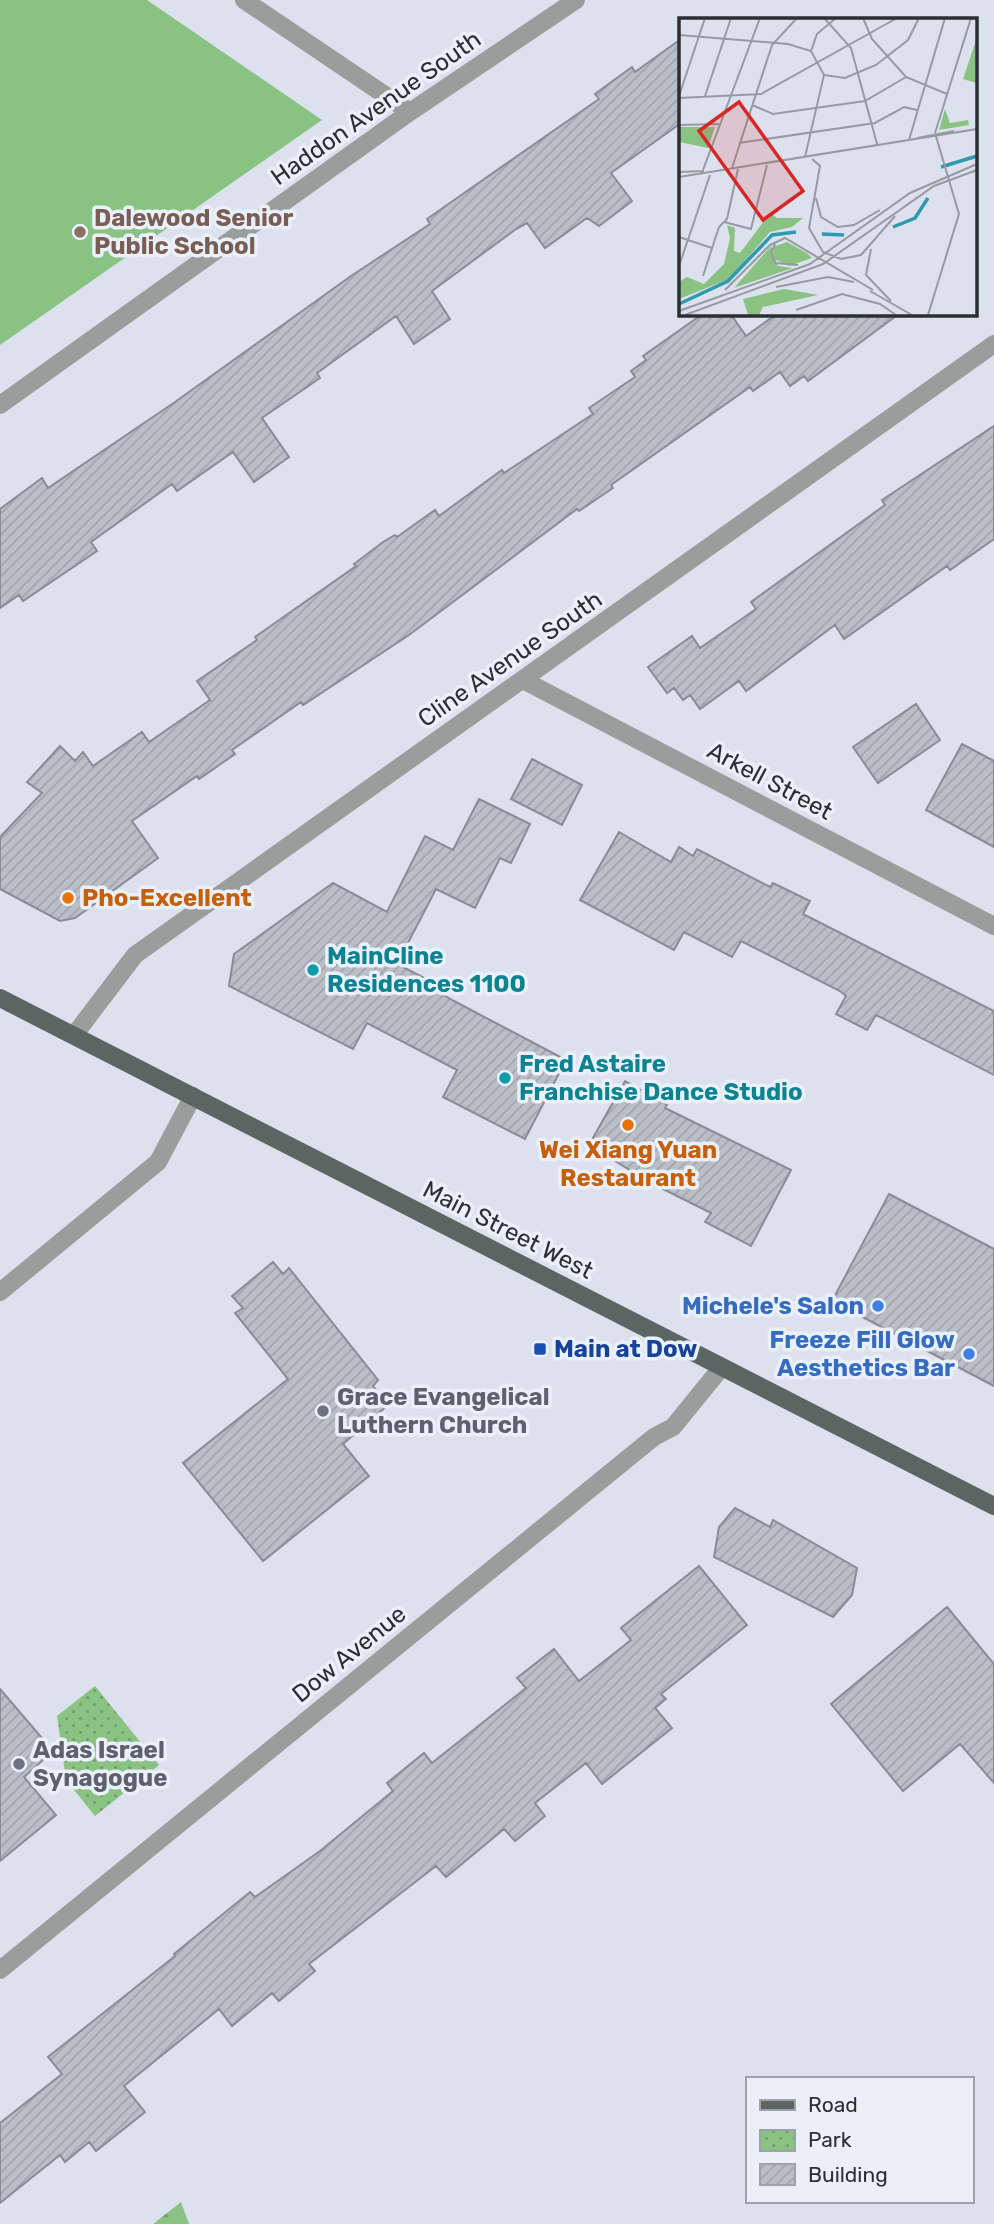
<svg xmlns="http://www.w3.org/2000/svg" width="994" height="2224" font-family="Rubik,sans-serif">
<defs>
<pattern id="forest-firs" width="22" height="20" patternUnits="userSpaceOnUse" patternTransform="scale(1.75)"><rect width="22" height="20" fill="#8ac283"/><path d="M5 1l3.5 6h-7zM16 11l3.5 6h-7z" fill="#719e6c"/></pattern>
<pattern id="park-dots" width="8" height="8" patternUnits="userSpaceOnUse" patternTransform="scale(1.75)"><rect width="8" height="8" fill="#8ac283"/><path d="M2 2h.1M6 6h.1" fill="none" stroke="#719e6c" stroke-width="1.8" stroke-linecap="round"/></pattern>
<pattern id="building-hatch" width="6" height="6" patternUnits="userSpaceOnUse" patternTransform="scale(1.75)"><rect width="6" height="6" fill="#b9bfc9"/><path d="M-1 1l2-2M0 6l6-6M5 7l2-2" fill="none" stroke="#9fa4ad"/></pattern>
</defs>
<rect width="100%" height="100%" fill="#dce2ed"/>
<path fill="#8ac283" d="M0,0H147L322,120L0,345Z"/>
<path fill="url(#forest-firs)" d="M181,2202L189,2224H153Z"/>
<path fill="url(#park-dots)" d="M95,1686L159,1765L95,1816L66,1780L57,1716Z"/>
<path fill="url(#building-hatch)" stroke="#878d97" stroke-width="2" d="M681,39V123L611,173L632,201L599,226L587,218L545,248L527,223L516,229L432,291L450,319L414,344L396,316L317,373L320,378L262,418L289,457L254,482L233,452L177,491L172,484L91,542L97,551L23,601L19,595L0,608V509L42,478L48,488L175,402L351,276L430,224L427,219L599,99L595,94L632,67L635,72Z
M704,313H730L746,336L778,313H900L808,381L804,376L790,386L780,372L753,391L750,387L611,485L613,488L579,511L577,509L409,635L303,705L301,702L232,750L235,754L199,779L197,776L132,821L158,858L75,918L60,921L0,889V837L42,793L27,782L60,746L75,761L83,752L93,766L142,732L149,742L210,700L197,681L257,640L255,637L356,566L354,564L383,542L395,535L397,537L435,510L439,516L502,470L504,473L593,414L589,408L635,377L631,371L646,360L643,356Z
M994,426V539L950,570L947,566L844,639L835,625L746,691L739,681L700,709L690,695L683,700L674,688L667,693L648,667L692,636L700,648L756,609L751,602L885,505L882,500Z
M916,704L940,740L878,783L853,747Z
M962,744L994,761V847L926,810Z
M532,759L582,785L562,825L511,799Z
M479,799L530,824L511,863L500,858L475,908L436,889L397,964L438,985L435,990L454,1001L566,1060L525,1139L443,1097L457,1070L367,1023L353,1049L229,986L234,954L333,883L387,912L425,836L453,850Z
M619,832L671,862L679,847L693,856L697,849L770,887L773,883L810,901L803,914L994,1011V1075L876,1015L867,1030L836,1014L846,996L840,991L741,941L732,957L684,932L674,950L580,900Z
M625,1081L667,1105L665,1108L791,1170L751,1246L705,1222L711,1213L651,1183L589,1145Z
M889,1194L994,1249V1386L832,1301Z
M273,1262L283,1274L289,1268L378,1380L373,1386L388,1405L343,1444L369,1476L263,1561L183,1463L288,1379L235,1313L243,1308L232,1296Z
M735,1508L770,1527L773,1520L857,1568L852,1595L833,1617L714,1557L719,1527Z
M699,1566L747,1625L661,1694L666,1699L655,1708L672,1728L602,1784L586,1763L535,1803L545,1816L515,1841L504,1829L446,1877L436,1866L309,1964L315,1971L279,2001L272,1993L232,2026L219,2009L124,2086L145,2112L96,2151L89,2142L65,2162L60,2155L0,2203V2123L62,2074L48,2057L175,1956L174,1954L250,1892L255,1897L320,1851L393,1791L387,1783L424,1753L432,1763L526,1688L517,1678L554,1649L579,1681L631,1640L621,1628Z
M947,1607L994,1664V1783L960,1744L903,1791L831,1704Z
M0,1689L53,1751L24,1777L56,1815L0,1861Z"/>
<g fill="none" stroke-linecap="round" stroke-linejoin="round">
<path stroke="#989e9c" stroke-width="18" d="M244,0L410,112
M0,405L410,112L576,0
M523,680L994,926
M75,1034L135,955L994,344
M0,1292L158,1162L193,1096
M0,1970L654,1437L673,1427L721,1368"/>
<path stroke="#5b6663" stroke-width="18" d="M0,998L994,1506"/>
</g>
<circle fill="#8d6e63" stroke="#eaf0fa" stroke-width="2.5" cx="80" cy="232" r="7"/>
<g fill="#e8710a" stroke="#eaf0fa" stroke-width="2.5">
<circle cx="68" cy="898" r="7"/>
<circle cx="628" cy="1125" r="7"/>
</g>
<g fill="#0f9aa8" stroke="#eaf0fa" stroke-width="2.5">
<circle cx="313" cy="970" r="7"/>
<circle cx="505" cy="1078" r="7"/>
</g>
<g fill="#3f7fe0" stroke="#eaf0fa" stroke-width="2.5">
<circle cx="878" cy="1306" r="7"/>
<circle cx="969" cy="1354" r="7"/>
</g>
<rect fill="#1a4fb4" stroke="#eaf0fa" stroke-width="2.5" x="533" y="1342" width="14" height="14" rx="3.5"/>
<g fill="#6b7280" stroke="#eaf0fa" stroke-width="2.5">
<circle cx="323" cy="1411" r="7"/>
<circle cx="19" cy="1764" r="7"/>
</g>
<g text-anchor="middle" stroke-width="7" stroke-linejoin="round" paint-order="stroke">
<g font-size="24" fill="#2c2e32" stroke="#eaf0fa">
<text transform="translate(376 108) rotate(-35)" y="8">Haddon Avenue South</text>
<text transform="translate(510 659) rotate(-35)" y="8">Cline Avenue South</text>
<text transform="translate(770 781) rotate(28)" y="8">Arkell Street</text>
<text transform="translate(508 1230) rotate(27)" y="8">Main Street West</text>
<text transform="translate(349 1654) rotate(-39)" y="8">Dow Avenue</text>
</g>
<g font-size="24" font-weight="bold" fill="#785e54" stroke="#eaf0fa" text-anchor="start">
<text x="94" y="226">Dalewood Senior<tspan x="94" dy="28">Public School</tspan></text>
</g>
<g font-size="24" font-weight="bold" fill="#c56008" stroke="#eaf0fa" text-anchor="start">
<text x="82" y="906">Pho-Excellent</text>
<text x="628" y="1158" text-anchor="middle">Wei Xiang Yuan<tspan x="628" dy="28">Restaurant</tspan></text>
</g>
<g font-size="24" font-weight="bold" fill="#0d838f" stroke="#eaf0fa" text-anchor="start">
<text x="327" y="964">MainCline<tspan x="327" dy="28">Residences 1100</tspan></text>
<text x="519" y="1072">Fred Astaire<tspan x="519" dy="28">Franchise Dance Studio</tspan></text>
</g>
<g font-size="24" font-weight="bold" fill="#366cbe" stroke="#eaf0fa" text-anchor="end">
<text x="864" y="1314">Michele's Salon</text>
<text x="955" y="1348">Freeze Fill Glow<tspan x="955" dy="28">Aesthetics Bar</tspan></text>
</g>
<g font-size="24" font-weight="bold" fill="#164399" stroke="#eaf0fa" text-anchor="start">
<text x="554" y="1357">Main at Dow</text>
</g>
<g font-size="24" font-weight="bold" fill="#5b616d" stroke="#eaf0fa" text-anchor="start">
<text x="337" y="1405">Grace Evangelical<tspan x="337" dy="28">Luthern Church</tspan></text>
<text x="33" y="1758">Adas Israel<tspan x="33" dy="28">Synagogue</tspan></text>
</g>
</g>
<g transform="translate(679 18)">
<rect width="298" height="298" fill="#dce2ed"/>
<path d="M297,22H298L297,65L284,61ZM266,91L271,105L289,102L290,107L260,112ZM0,109H36L29,130L0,124ZM108,224L128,235L133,240L110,248L95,241L94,229ZM92,228L99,248L114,250L55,270Z" fill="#8ac283"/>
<path d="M91,195L98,200H124L113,209L91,214L50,261L0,281V264L8,259L25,266L45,246L51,220L48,207L56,210L55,233L61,235ZM105,271L139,277L84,289L80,297H69L64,281Z" fill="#8ac283"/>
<path fill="none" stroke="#2f99b0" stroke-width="3.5" d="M262,149L298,138M214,209L236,200L249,180M143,216L165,217M0,286L49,263L93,217L117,214"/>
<path fill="none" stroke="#969aa2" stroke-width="2" d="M145,0L172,30L198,126M184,0L193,21L227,59L268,76M0,17L109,26L132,33L145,57L126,139M132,33L138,16L157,0M145,57L166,60L197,47L229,22L240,0M0,78L26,0M26,78L52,0M0,80L82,76L218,0M73,87L94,96L186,83L227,59M0,107L40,106M256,115L292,0M238,120L275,113M230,122L266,0M60,125L196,105L225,89L238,92M133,141L141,148L130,210L144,234L162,241L182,237L216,198M53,150L93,27L118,0M24,152L81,0M0,154L25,153M0,159L298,111M137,180L142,199L159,209L175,207L201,192M45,204L72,211L88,147M0,219L33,230M96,226L92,235L96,245L119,247M192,231L187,257L212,283M0,248L31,157M24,258L40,209L48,201L59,151M97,269L149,259L175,264M46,272L91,227L106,220L194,272M191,273L233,297M117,292L163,276L201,286L217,297M0,293L131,246L231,175L298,146M6,297L144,246L255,168L298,152M249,297L280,196L256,115"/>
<path fill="#d62828" fill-opacity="0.15" stroke="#d62828" stroke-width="3.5" d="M60,84L124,173L84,202L20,113Z"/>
<rect width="298" height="298" fill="none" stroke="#2c2e32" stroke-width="3.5"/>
</g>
<rect x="746" y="2077" width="228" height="126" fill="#eaf0fa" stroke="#9ea2aa" stroke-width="2"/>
<rect x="760" y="2100" width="35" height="10" fill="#5b6663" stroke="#9ea2aa" stroke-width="2"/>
<text x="808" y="2112" font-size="21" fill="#2c2e32">Road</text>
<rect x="760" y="2130" width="35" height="21" fill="url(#park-dots)" stroke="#9ea2aa" stroke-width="2"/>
<text x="808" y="2147" font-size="21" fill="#2c2e32">Park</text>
<rect x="760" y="2164" width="35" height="21" fill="url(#building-hatch)" stroke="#9ea2aa" stroke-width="2"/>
<text x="808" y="2182" font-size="21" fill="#2c2e32">Building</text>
</svg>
